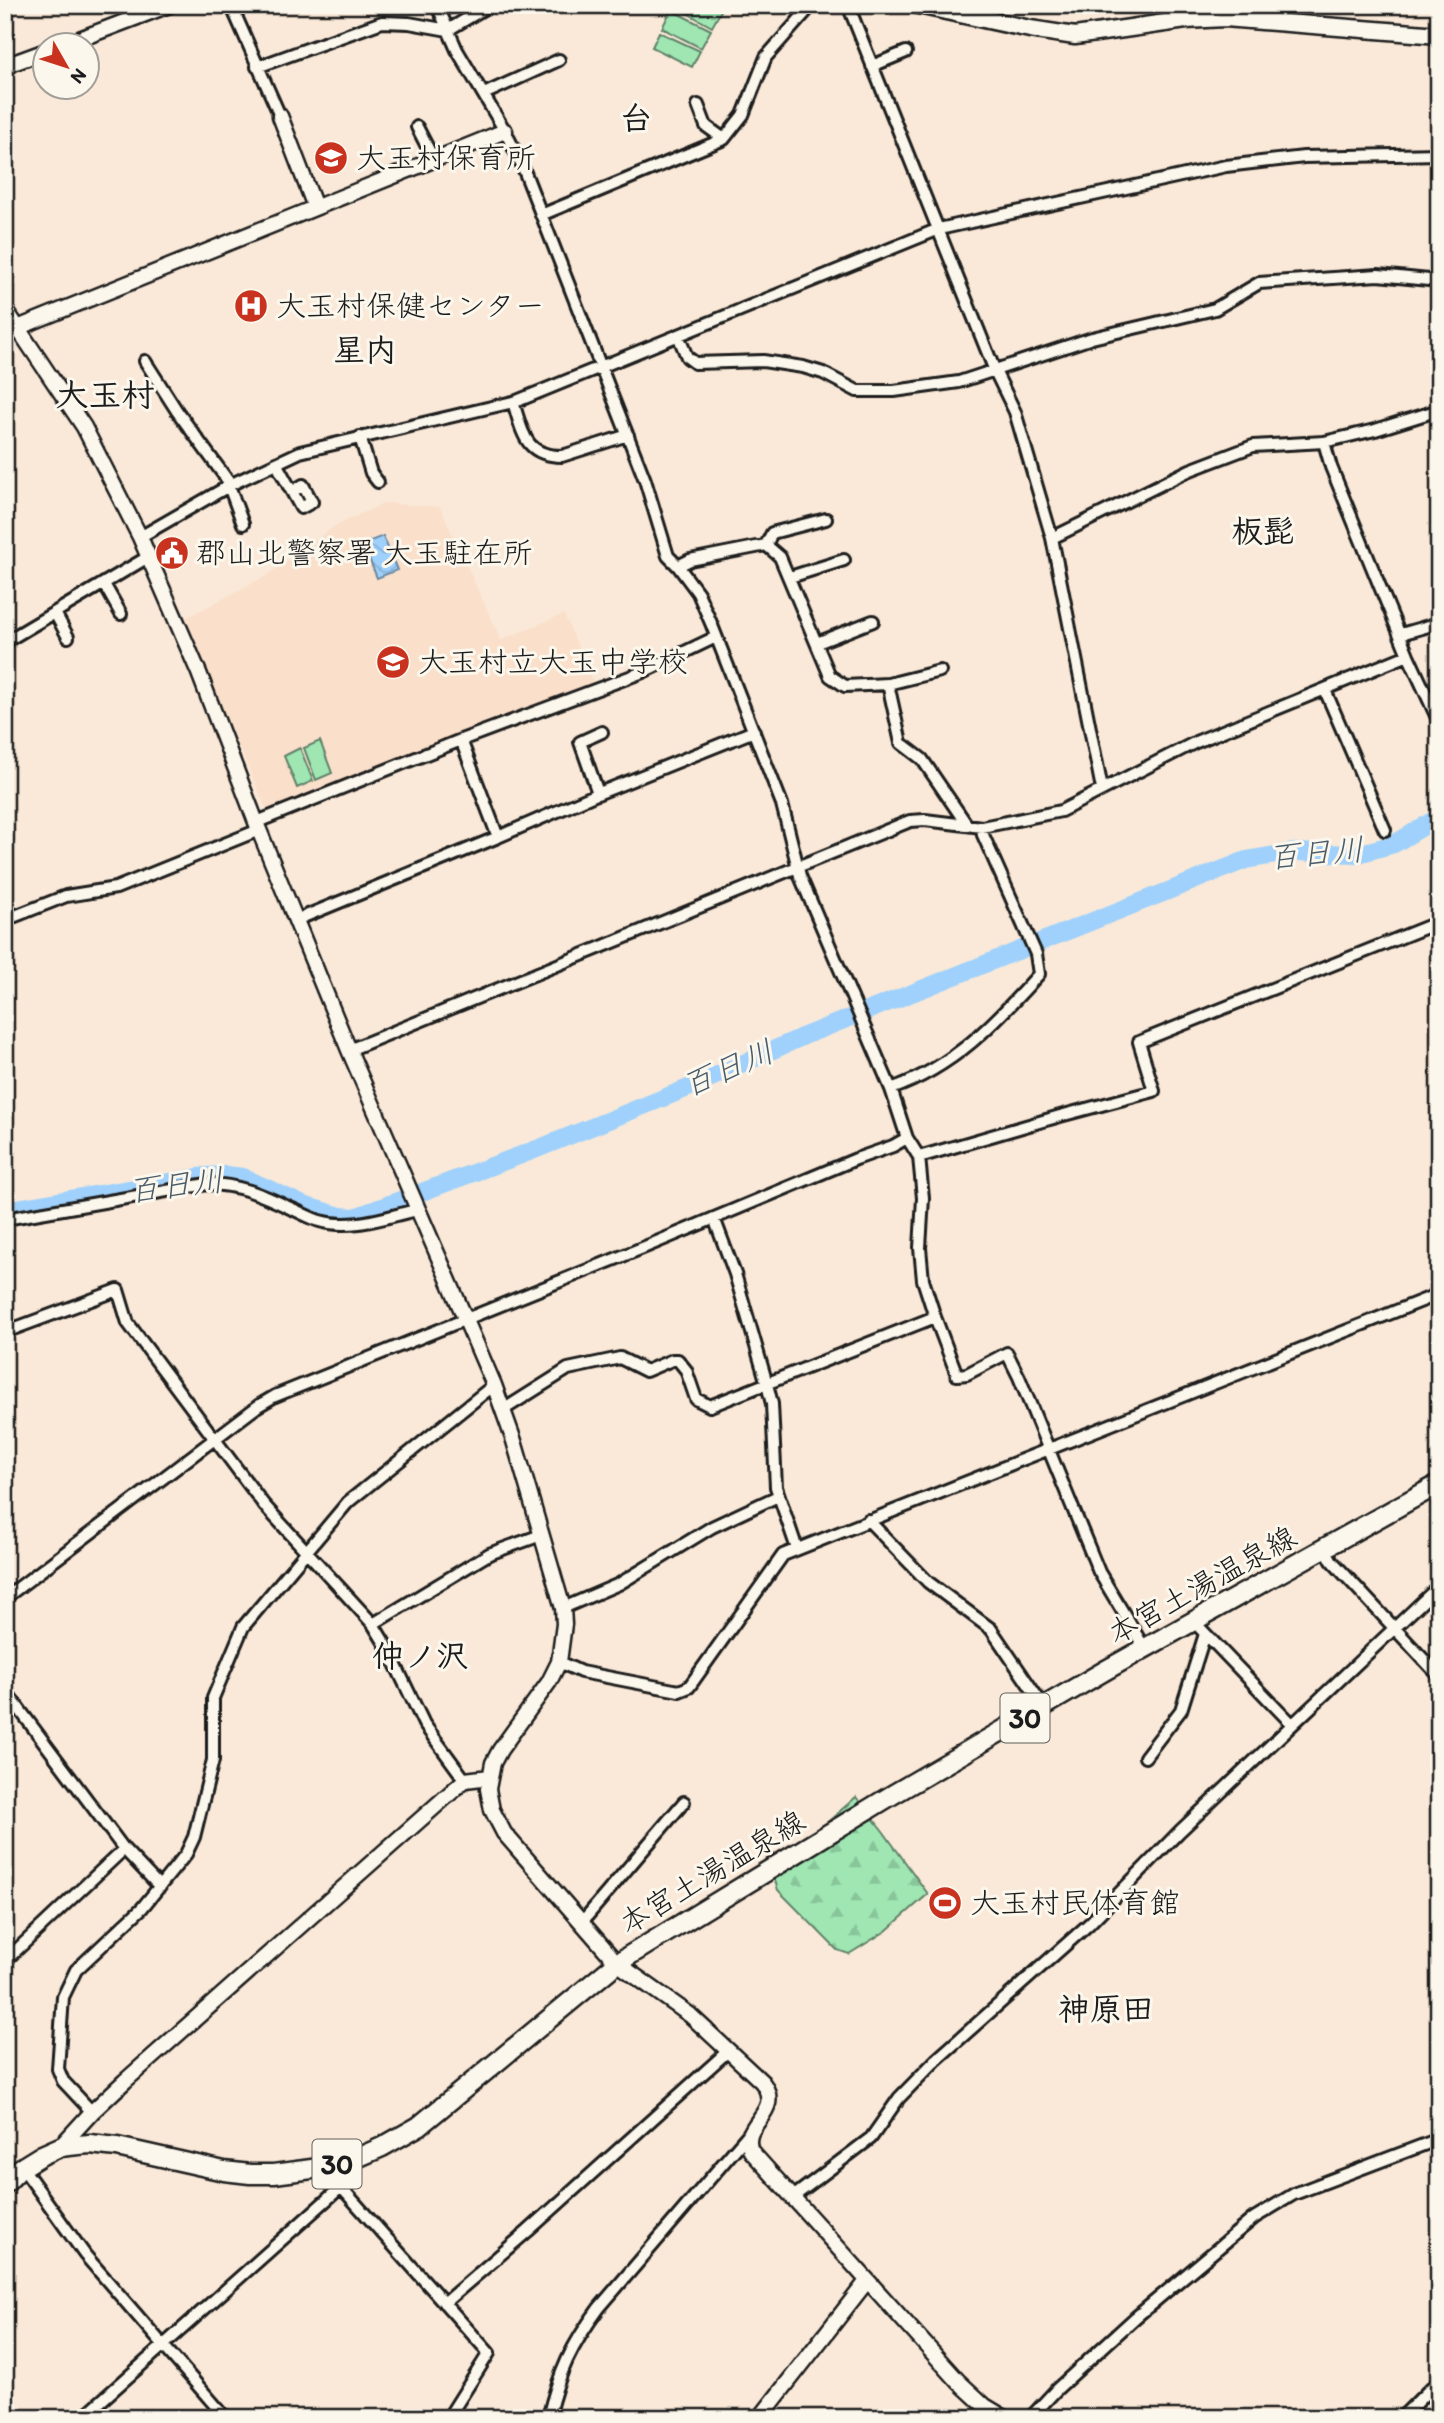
<svg xmlns="http://www.w3.org/2000/svg" width="1444" height="2423" font-family="Itim,'Klee One',sans-serif">
<defs>
<pattern id="forest-firs" width="22" height="20" patternUnits="userSpaceOnUse" patternTransform="scale(1.75)"><rect width="22" height="20" fill="#9fe6b3"/><path d="M5 1l3.5 6h-7zM16 11l3.5 6h-7z" fill="#88c599"/></pattern>
<pattern id="water-waves" width="16" height="10" patternUnits="userSpaceOnUse" patternTransform="scale(1.75)"><rect width="16" height="10" fill="#9fd1fc"/><path d="M0 5q4-4 8 0t8 0" fill="none" stroke="#88b3d7"/></pattern>
</defs>
<rect width="100%" height="100%" fill="#fae9d8"/>
<filter id="ink" filterUnits="userSpaceOnUse"><feTurbulence type="fractalNoise" baseFrequency=".0143" numOctaves="2"/><feDisplacementMap in="SourceGraphic" scale="14" xChannelSelector="R" yChannelSelector="G"/><feConvolveMatrix kernelMatrix="1 2 1 2 8 2 1 2 1" color-interpolation-filters="sRGB"/></filter>
<g filter="url(#ink)">
<path fill="#fadfca" d="M384,503L440,507L501,640L564,614L593,683L267,811L184,619L266,576L335,526Z"/>
<path fill="url(#forest-firs)" stroke="#5e8168" stroke-width="2" d="M856,1797L883,1831L928,1894L886,1931L849,1954L837,1950L778,1890L772,1871Z"/>
<path fill="#9fe6b3" stroke="#5e8168" stroke-width="2" d="M673,5H719L723,7L712,27Z
M671,10L711,30L701,48L662,28Z
M659,32L700,51L692,67L652,47Z
M320,741L332,773L316,780L304,748Z
M300,748L313,781L297,788L284,756Z"/>
<path fill="url(#water-waves)" stroke="#6b89a2" stroke-width="2" d="M383,536L397,570L377,578L363,544Z"/>
<g fill="none" stroke-linecap="round" stroke-linejoin="round">
<path stroke="#9fd1fc" stroke-width="18" d="M5,1210L204,1176L226,1175L243,1177L303,1205L340,1216L355,1217L537,1149L693,1086L804,1036L1246,860L1293,852L1358,854L1394,844L1439,817"/>
<g stroke="#1c1c1c" stroke-width="16">
<path id="minor" d="M231,5L280,116
M437,5L457,50L505,131L522,165L645,480L668,556L678,566L698,593L711,623L782,804L800,876L891,1089L907,1138L919,1157L923,1198L920,1248L923,1280L935,1317L957,1375L967,1374L1007,1353L1019,1377L1099,1572L1145,1649
M848,5L995,371L1015,412L1052,538L1102,789
M1176,5L1186,20
M872,66L906,52
M257,67L382,22L409,23L448,30L490,5
M484,94L559,60
M698,105L706,126L724,139
M417,127L434,160
M541,215L724,139L743,115L766,57L812,5
M678,335L687,357L695,363L763,361L803,367L823,373L857,391H894L959,382L1092,338L1215,309L1259,283L1378,275L1439,281
M145,361L177,411L231,485
M513,402C523,432 524,456 562,456L628,435
M360,437L371,473L378,482
M1324,442L1331,467L1408,655L1439,722
M276,463L301,508L312,502L303,485L292,492
M229,486L243,524
M140,537L234,483L300,452L517,401L939,229L1226,166L1304,157L1439,154
M1052,538L1190,470L1253,446L1324,442L1375,430L1439,410
M766,545L772,533L826,519
M678,566L690,560L766,545L780,557L830,676L845,686L888,684L901,743L922,759L967,825
M790,577L844,560
M104,584L121,614
M55,613L68,637
M1401,634L1439,623
M5,642L148,557
M817,643L873,621
M888,684L940,671
M1325,690L1385,830
M598,793L580,742L602,732
M257,822L461,740L643,672L716,637
M498,837L597,794L754,731
M5,920L66,896L116,888L259,830
M296,920L498,837L461,740
M349,1050L910,821L925,820L982,827L1061,811L1196,742L1408,655
M891,1089C954,1067 995,1023 1039,974L1036,954L983,835L982,827
M919,1157L1060,1116L1154,1091L1139,1042L1439,922
M714,1218L735,1274L767,1384L772,1404L776,1487L797,1549
M5,1219L207,1184C238,1184 263,1195 290,1208C300,1212 310,1218 320,1221C352,1230 386,1217 417,1210
M5,1332L118,1290L128,1323L264,1505L373,1624L387,1647L424,1724L465,1780
M503,1410L568,1369L620,1358L646,1371L672,1360H678L686,1370L696,1399L710,1406L935,1317
M868,1520L928,1582L991,1629L1044,1707
M1325,1548L1332,1561L1439,1676
M5,1598L258,1406L275,1396L645,1247L856,1159L893,1146L907,1138
M563,1608L619,1584L712,1527L778,1496
M1195,1620L1199,1627L1292,1724
M373,1624L489,1554L541,1535
M559,1662L581,1672L679,1691L689,1687L783,1555L1439,1294
M5,1690L124,1849L160,1887
M1145,1757L1181,1710L1205,1634
M582,1922L684,1802
M5,1961L124,1849
M92,2112L63,2081L58,2069L63,1997L76,1970L142,1908L186,1854L194,1837L213,1760V1698L243,1627L348,1502L494,1385
M22,2167L85,2255L226,2418
M327,2167L341,2187L489,2353L448,2418
M793,2197L871,2138L899,2098L936,2060L1089,1924L1180,1831L1439,1586
M444,2303L528,2231L728,2051
M82,2418L341,2187
M548,2418C559,2372 571,2346 599,2308L750,2132
M1030,2418L1057,2389L1136,2317L1254,2218L1294,2194L1439,2139
M1401,2418L1432,2387L1439,2384"/>
</g>
<g stroke="#1c1c1c" stroke-width="19">
<path id="tertiary" d="M61,46L169,5
M5,66L46,51
M280,116L315,207
M5,309L84,427L140,537L199,673L259,830L349,1050L494,1385L514,1441L563,1608L564,1624L559,1662L549,1682L500,1750L493,1763L488,1789L492,1810L504,1833L617,1963L690,2015L762,2082C785,2113 739,2123 751,2151L959,2382L985,2406L1005,2418
M5,333L505,131
M60,2147L92,2112L125,2081L465,1780L490,1777
M760,2418L867,2281"/>
</g>
<g stroke="#1c1c1c" stroke-width="21">
<path id="secondary" d="M918,5L1030,29L1075,36L1186,20L1225,18L1439,35"/>
</g>
<g stroke="#1c1c1c" stroke-width="23">
<path id="primary" d="M5,2184L21,2168L42,2155L60,2147L78,2145L90,2144L117,2147L224,2171L250,2174H274L327,2167L359,2157L382,2147L419,2126L617,1963L892,1795L1106,1670L1439,1484"/>
</g>
<use href="#minor" stroke="#fbf7ec" stroke-width="10"/>
<use href="#tertiary" stroke="#fbf7ec" stroke-width="14"/>
<use href="#secondary" stroke="#fbf7ec" stroke-width="16"/>
<use href="#primary" stroke="#fbf7ec" stroke-width="18"/>
</g>
</g>
<defs>
<g id="school-disc" transform="scale(1.75)"><circle r="9.5" fill="#c8321e" stroke="#fbf7ec"/><path d="M0-5L7-2L0 1L-7-2ZM-4 1L0 2.5L4 1V4Q0 6-4 4Z" fill="#fff"/></g>
<g id="hospital-disc" transform="scale(1.75)"><circle r="9.5" fill="#c8321e" stroke="#fbf7ec"/><path d="M-5-5h3v3.5h4V-5h3V5h-3V1.5h-4V5h-3Z" fill="#fff"/></g>
<g id="civic-disc" transform="scale(1.75)"><circle r="9.5" fill="#c8321e" stroke="#fbf7ec"/><path d="M-.6-6.5H3V-4.5H.6V-3L4-1V1h2V6H-6V1h2V-1L-.6-3ZM-1.2 2.5V6h2.4V2.5Z" fill="#fff"/></g>
<g id="stadium-disc" transform="scale(1.75)"><circle r="9.5" fill="#c8321e" stroke="#fbf7ec"/><path d="M0-5a6.5 5 0 1 0 0 10a6.5 5 0 1 0 0-10ZM-3.5-1.8h7v3.6h-7Z" fill="#fff"/></g>
</defs>
<g fill-rule="evenodd">
<use href="#school-disc" x="331" y="158"/>
<use href="#hospital-disc" x="251" y="306"/>
<use href="#civic-disc" x="172" y="553"/>
<use href="#school-disc" x="393" y="662"/>
<use href="#stadium-disc" x="945" y="1903"/>
</g>
<g text-anchor="middle" stroke-width="6" stroke-linejoin="round" paint-order="stroke">
<g fill="#fbf7ec" stroke="#5f5e5a" stroke-width="2">
<rect x="1000.5" y="1693.5" width="49" height="49" rx="5"/>
<rect x="312.5" y="2139.5" width="49" height="49" rx="5"/>
</g>
<g font-size="28" font-weight="bold" fill="#1c1c1c">
<text x="1025" y="1728">30</text>
<text x="337" y="2174">30</text>
</g>
<g font-size="30" fill="#1c1c1c" stroke="#fbf7ec" text-anchor="start">
<text x="356" y="168">大玉村保育所</text>
<text x="276" y="316">大玉村保健センター</text>
<text x="196" y="563">郡山北警察署 大玉駐在所</text>
<text x="418" y="672">大玉村立大玉中学校</text>
<text x="970" y="1913">大玉村民体育館</text>
</g>
<g font-size="30" fill="#1c1c1c" stroke="#fbf7ec">
<text transform="translate(1202 1585) rotate(-29)" y="10">本宮土湯温泉線</text>
<text transform="translate(712 1872) rotate(-31)" y="10">本宮土湯温泉線</text>
</g>
<g font-size="32" font-weight="bold" fill="#1c1c1c" stroke="#fbf7ec">
<text x="636" y="129">台</text>
<text x="365" y="361">星内</text>
<text x="1263" y="542">板髭</text>
<text x="420" y="1667">仲ノ沢</text>
<text x="1106" y="2020">神原田</text>
</g>
<g font-size="32" font-style="italic" fill="#4a5b6a" stroke="#fbf7ec">
<text transform="translate(1316 853) rotate(-5)" y="11">百日川</text>
<text transform="translate(728 1068) rotate(-23)" y="11">百日川</text>
<text transform="translate(176 1185) rotate(-7)" y="11">百日川</text>
</g>
<g font-size="33" font-weight="bold" fill="#1c1c1c" stroke="#fbf7ec">
<text x="105" y="406">大玉村</text>
</g>
</g>
<rect width="1444" height="2423" fill="none" stroke="#fbf7ec" stroke-width="28"/>
<rect x="14" y="14" width="1416" height="2395" fill="none" stroke="#1c1c1c" stroke-width="2.5" filter="url(#ink)"/>
<g transform="translate(66 66) rotate(129)"><circle r="33" fill="#fbf7ec" stroke="#a29f99" stroke-width="2"/>
<path d="M0-5L12 26L0 18L-12 26Z" fill="#c8321e"/>
<text y="-10" font-size="19" font-weight="bold" text-anchor="middle" fill="#1c1c1c">N</text>
</g>
</svg>
